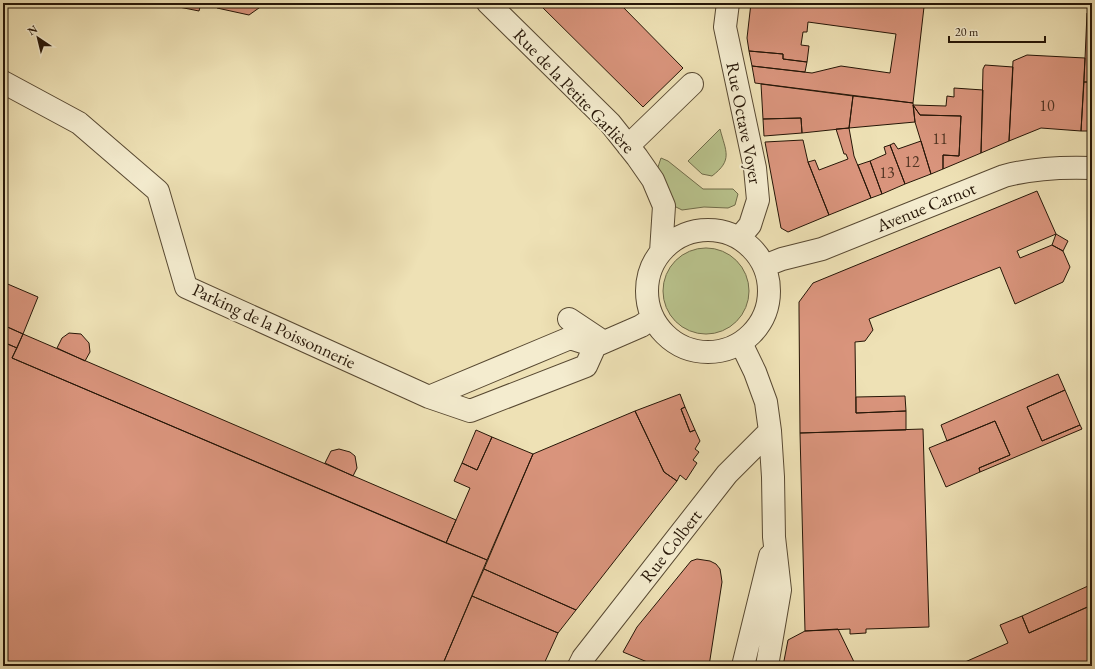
<svg xmlns="http://www.w3.org/2000/svg" width="1095" height="669" font-family="'EB Garamond',serif">
<rect width="100%" height="100%" fill="#eee1b5"/>
<filter id="stains"><feTurbulence type="fractalNoise" baseFrequency=".005" numOctaves="4"/><feColorMatrix values="0 0 0 0 .2 0 0 0 0 .09 0 0 0 0 .02 0 0 0 .5 -.17"/></filter>
<radialGradient id="worn" r=".72"><stop offset=".6" stop-color="#630" stop-opacity="0"/><stop offset="1" stop-color="#630" stop-opacity=".3"/></radialGradient>
<path fill="#b9c38d" stroke="#706c4a" d="M720,129C726,152 733,160 712,176L702,174L688,161Z
M661,158L668,161L703,189H733L738,194L735,205L728,208L704,207L682,210L672,205L666,186L658,167Z
M663 291a43 43 0 1 1 86 0a43 43 0 1 1-86 0Z"/>
<path fill="#d9947c" stroke="#261607" d="M159,3H201L199,11Z
M214,3H266L249,15L217,8Z
M538,3H619L683,68L643,107Z
M751,3H892L924,7L913,103L755,83L752,66L812,73L841,66L890,73L896,34L808,22L807,32H803L801,45L809,46L807,62L783,59V54L749,51L747,38Z
M892,3H924V7Z
M1087,13L1092,14V82H1084Z
M749,51L783,54V59L807,62L805,72L752,66Z
M1027,55L1085,58L1081,131L1041,128L1009,141L1013,61Z
M985,65L1013,67L1009,141L981,153L983,69Z
M1084,82H1092V131H1081Z
M761,84L853,96L849,128L802,133L801,118L763,119Z
M954,88L983,90L981,153L943,169V155L959,156L961,116L920,115L913,105L946,106L947,96L954,97Z
M853,96L913,103L915,122L849,128Z
M913,105L920,115L961,116L959,156L943,155V169L931,174L915,122Z
M801,118L802,133L764,136L763,119Z
M849,128L854,156L871,198L829,215L808,162L815,160L819,170L848,159L846,154H844L836,129Z
M803,140L808,162L829,215L788,232L781,228L765,142Z
M921,141L931,174L905,184L890,145L894,143L898,149Z
M890,145L905,184L882,194L870,161L886,154L884,147Z
M870,161L882,194L871,198L858,165Z
M1037,191L1056,234L1017,251L1020,258L1052,245L1063,251L1070,267L1063,282L1015,304L1000,267L869,319L873,330L865,341L855,342L856,413L906,411V430L800,433L799,309V302L813,283Z
M1056,234L1068,241L1063,251L1052,245Z
M3,282L38,297L23,334L3,325Z
M3,325L23,334L17,348L3,342Z
M69,333L81,334L89,343L90,352L85,361L57,348L62,338Z
M23,334L456,520L446,543L12,358Z
M3,342L17,348L12,358L487,560L442,666H17L3,660Z
M1058,374L1065,390L1027,407L1042,441L1080,425L1082,429L980,472L979,468L1010,455L995,421L947,441L941,425Z
M1065,390L1080,425L1042,441L1027,407Z
M680,394L685,407L681,409L690,432L695,430L700,441L695,449L699,452L693,460L697,463L686,480L680,475L677,481L664,472L635,411Z
M905,396L906,411L856,413V397Z
M685,407L695,430L690,432L681,409Z
M635,411L664,472L677,481L576,610L484,569L533,454Z
M995,421L1010,455L979,468L980,472L946,487L929,448Z
M923,429L929,627L866,629V633L850,634V629L805,631L800,433Z
M476,430L492,437L477,470L462,463Z
M492,437L533,454L487,560L446,543L470,488L454,481L462,463L477,470Z
M339,449L350,452L355,456L357,468L353,476L325,463L331,451Z
M697,559L710,561L716,564L720,569L721,575L722,582L709,666H657L623,652L637,627L691,561Z
M484,569L576,610L558,633L472,596Z
M1092,584V595L1088,586Z
M1088,586L1092,595V605L1029,633L1022,616Z
M472,596L558,633L543,666H442Z
M1092,605V665L956,666L1008,643L1000,625L1022,616L1029,633Z
M838,629L856,666H783L788,640L805,631Z"/>
<g fill="none" stroke-linecap="round" stroke-linejoin="round">
<g stroke="#584932" stroke-width="24">
<path id="minor" d="M488,3L610,123L637,157L653,180L664,206L661,252
M728,3L725,27L755,168L758,200L750,225L739,238
M3,82L79,123L158,191L186,287L429,397L470,411L586,366L595,346
M628,146L692,84
M647 291a61 61 0 1 1 122 0a61 61 0 1 1-122 0Z
M764,266L782,259L822,249L1004,176C1033,168 1062,167 1092,168
M569,319L602,341
M741,343L755,372L766,402L770,431L773,477L774,537L780,590L767,666
M429,397L570,338L595,346L641,326L653,318
M579,666L583,658L727,474L770,431
M743,666L770,556"/>
</g>
<use href="#minor" stroke="#f4eccf" stroke-width="22"/>
</g>
<g text-anchor="middle" stroke-width="4" stroke-linejoin="round" paint-order="stroke">
<g font-size="16" fill="#533624">
<text x="1047" y="111">10</text>
<text x="940" y="144">11</text>
<text x="912" y="167">12</text>
<text x="887" y="178">13</text>
</g>
<g font-size="18" fill="#261607" stroke="#f4eccf">
<text transform="translate(574 91) rotate(46)" y="6">Rue de la Petite Garlière</text>
<text transform="translate(744 123) rotate(79)" y="6">Rue Octave Voyer</text>
<text transform="translate(926 207) rotate(-22)" y="6">Avenue Carnot</text>
<text transform="translate(274 326) rotate(25)" y="6">Parking de la Poissonnerie</text>
<text transform="translate(671 546) rotate(-52)" y="6">Rue Colbert</text>
</g>
</g>
<rect width="1095" height="669" fill="none" stroke="#eee1b5" stroke-width="16"/>
<rect x="4" y="4" width="1087" height="661" fill="none" stroke="#261607" stroke-width="2"/>
<rect x="8" y="8" width="1079" height="653" fill="none" stroke="#261607"/>
<g transform="translate(38 38) rotate(325)" stroke="#f4eccf" stroke-width="3" paint-order="stroke">
<path d="M0-3L7 15L0 10L-7 15Z" fill="#261607"/>
<text y="-6" font-size="11" font-weight="bold" text-anchor="middle" fill="#261607">N</text>
</g>
<path d="M949 36v6h96v-6" fill="none" stroke="#261607" stroke-width="2"/>
<text x="955" y="36" font-size="12" fill="#261607" stroke="#f4eccf" stroke-width="3" paint-order="stroke">20 m</text>
<rect width="100%" height="100%" filter="url(#stains)"/>
<rect width="100%" height="100%" fill="url(#worn)"/>
</svg>
